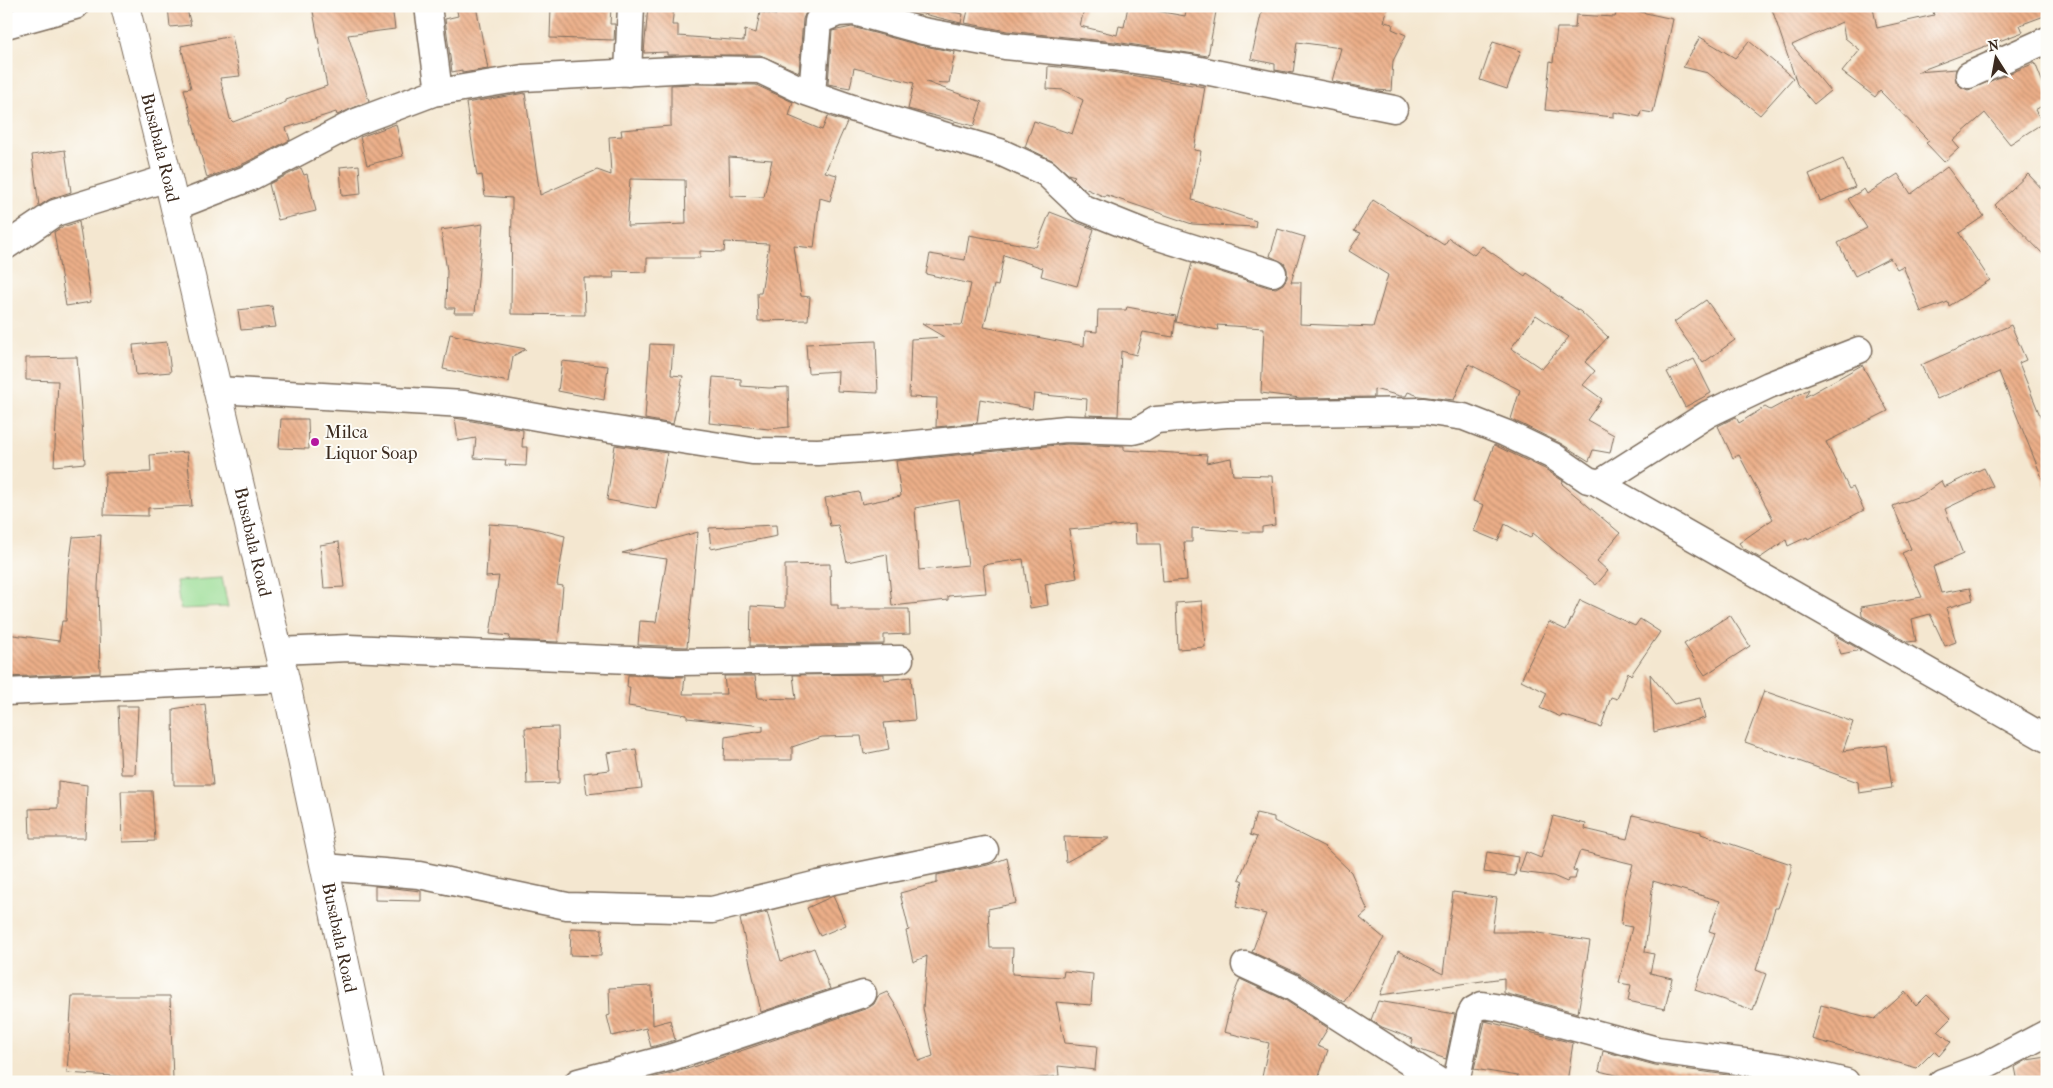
<svg xmlns="http://www.w3.org/2000/svg" width="2053" height="1088" font-family="'IM FELL French Canon',serif">
<defs>
<pattern id="building-back-hatch" width="6" height="6" patternUnits="userSpaceOnUse" patternTransform="scale(1.25)"><rect width="6" height="6" fill="#ecaf89"/><path d="M-1 5l2 2M0 0l6 6M5-1l2 2" fill="none" stroke="#c08f6f"/></pattern>
</defs>
<rect width="100%" height="100%" fill="#fdfcf7"/>
<filter id="ink" filterUnits="userSpaceOnUse"><feTurbulence type="fractalNoise" baseFrequency=".02" numOctaves="2"/><feDisplacementMap in="SourceGraphic" scale="10" xChannelSelector="R" yChannelSelector="G"/><feConvolveMatrix kernelMatrix="1 2 1 2 8 2 1 2 1" color-interpolation-filters="sRGB"/></filter>
<filter id="wash" filterUnits="userSpaceOnUse"><feTurbulence type="fractalNoise" baseFrequency=".0096" numOctaves="4" result="noise"/><feDisplacementMap in="SourceGraphic" scale="20" xChannelSelector="R" yChannelSelector="G"/><feGaussianBlur stdDeviation="1.12" result="paint"/><feColorMatrix in="noise" values="0 0 0 0 0 0 0 0 0 0 0 0 0 0 0 0 0 1.4 0 .05"/><feComposite in="paint" operator="in"/></filter>
<g filter="url(#wash)">
<rect width="100%" height="100%" fill="#f4e7d0"/>
<path fill="#9add95" stroke="#6a845a" d="M222,578L228,607L180,609L176,581Z"/>
<g id="blocks">
<path fill="url(#building-back-hatch)" fill-rule="evenodd" d="M168,6H186L191,25L170,27Z
M312,6H392L395,29L348,35L369,101L337,115L336,112L286,128L290,140L243,164L207,178L184,89L191,88L181,46L232,36L240,76L220,78L230,119L233,122L286,102V100L327,86Z
M456,6H476L488,69L462,73V70L452,72L445,19L458,16Z
M551,6L611,7L610,24H615L614,40L550,38Z
M648,6H674L672,25H678V36L744,41L745,30L756,33L760,12L776,15L778,6H814L806,12L803,19L799,72L760,55H667V52L644,53Z
M890,6H925L963,14L961,23Z
M969,6H1070L1084,9L1080,26L1117,35L1119,26L1124,27L1128,6L1185,16L1187,6H1217L1208,56L1115,42L1007,31L965,23Z
M1263,6H1388L1384,22L1393,24L1392,29L1406,35L1393,61L1391,91L1376,90L1332,81L1341,48L1297,42L1293,73L1275,70V64L1251,59Z
M1771,6H1878L1873,8L1877,28L1934,15L1933,12L1950,6H2047V15L2020,25L2023,32L1917,72L1956,69V82L1961,87L1968,90L2035,63L2047,93V103L2035,110L2043,123L2010,144L1985,113L1953,141L1959,148L1944,162L1926,143L1929,141L1880,91L1875,97L1842,72L1860,50L1845,38L1842,22L1792,45L1830,91L1814,104L1797,84Z
M1618,7L1673,19L1653,113L1641,111L1640,117L1614,112V117L1545,110L1550,61L1553,62L1557,28H1575L1576,15L1615,17Z
M852,27L919,45L955,52L949,83L926,82L982,102L974,126L908,109L914,83L854,68L850,88L828,84L832,31Z
M1700,37L1735,58L1749,41L1793,78L1760,115L1708,73L1683,67Z
M1493,42L1521,51L1507,89L1480,80Z
M1048,66L1111,72L1205,87L1194,150L1201,151L1192,200L1256,221L1255,227L1192,224L1106,195L1105,197L1082,187L1073,178L1075,176L1068,174L1052,160L1025,147L1034,121L1072,134L1083,100L1064,90L1047,89Z
M692,84L756,85L793,102L789,116L822,130L828,116L847,122L825,172L837,175L830,201L820,198L814,248L794,246L801,296L810,297L808,320L758,321L757,293H761L769,244L725,242L724,252L700,251V258H647V272L613,271L614,278H584L585,315L511,314L512,198L485,196L482,175L477,176L466,103L525,93L540,195L597,170L611,175L609,137L622,136L621,130L671,126V85ZM729,157L772,160L764,197L730,196ZM630,179L685,180L686,224L627,226Z
M396,124L403,156L367,165L360,137Z
M65,150L71,192L50,199L39,206L32,155Z
M1843,159L1855,187L1820,201L1809,174Z
M359,165L361,194L342,196L340,167Z
M1947,167L1984,216L1959,233L1990,280L1949,306L1948,302L1921,312L1903,266L1897,269L1890,258L1855,276L1838,243L1867,228L1848,199L1864,189L1867,194L1898,174L1911,194Z
M301,168L304,175L307,174L316,211L278,220L269,184Z
M2028,174L2047,194V258L1995,205Z
M1373,200L1444,245L1449,238L1474,255L1482,246L1525,276L1527,273L1552,290L1551,291L1581,312L1608,337L1585,362L1595,371L1583,385L1602,399L1587,420L1614,435L1610,453L1593,450L1589,461L1560,443L1511,419L1520,390L1469,364L1454,400L1419,396L1408,392L1406,396H1400L1374,389V397L1300,398L1261,393L1264,328L1217,325L1218,330L1176,322L1192,263L1268,287L1276,288L1283,284L1287,278V269L1284,263L1270,256L1278,229L1305,237L1291,282H1301L1300,324L1373,327L1388,275L1349,251L1361,233L1354,231ZM1536,315L1569,337L1542,369L1511,348Z
M1050,212L1094,229L1077,286L1041,276L1043,268L1004,255L998,286L994,285L984,327L1084,346L1085,331L1097,332L1098,310H1126L1127,307L1176,316L1173,337L1143,332L1136,355L1121,351L1118,416L1086,415L1087,399L1034,394L1032,409L980,399L977,423L936,427L937,398L909,397L911,339L944,337L922,324L962,325L971,284L926,274L930,254L965,260L969,235L1036,247Z
M79,222L91,302L66,306L54,232L62,227Z
M483,224L475,313H454L455,308H446L447,271L441,230Z
M1706,300L1735,340L1703,363L1674,322Z
M272,306L276,327L241,330L238,310Z
M2011,325L2026,360L2019,363L2047,433V490L1999,372L1937,399L1921,365Z
M450,334L473,339L526,349L513,356L509,382L443,369Z
M876,341L878,393L837,391L838,371L808,373L806,344Z
M167,342L171,372L136,375L133,345Z
M650,344L673,345L671,375L683,376L673,424L645,419Z
M77,357L85,463L54,466L58,381L26,380V358Z
M1694,359L1711,393L1685,407L1667,372Z
M562,361L608,366L604,400L558,391Z
M1862,365L1888,411L1826,442L1849,489L1853,487L1864,510L1808,539L1807,537L1788,546L1786,540L1760,558L1743,548L1739,543L1773,519L1739,455L1733,458L1718,426L1736,417L1739,423L1765,407L1770,410L1809,389L1805,397Z
M713,377L741,379V386L769,388L788,387L789,427L769,429L709,423Z
M455,418L523,430L522,447H527L526,466L505,465L506,460L474,458L476,438L458,441Z
M281,419H308L309,449L279,448Z
M1067,444L1124,446V450L1207,455L1206,463L1231,458L1233,475L1272,476L1275,525L1262,527V532H1247L1192,528V542H1184L1187,580L1163,582L1160,544H1136L1135,524L1069,530L1077,578L1045,584L1048,605L1030,608L1023,559L983,565L986,593L948,596V600L892,606L887,554L847,562L838,525L830,526L825,498L859,492L862,504L901,496L896,461ZM959,500L968,565L919,570L915,508Z
M615,445L667,453L656,509L607,500Z
M1494,445L1545,469L1563,481L1562,484L1620,533L1597,561L1608,571L1596,585L1533,533L1530,538L1505,524L1498,541L1474,531L1484,505L1473,501Z
M187,452L192,506L148,508V516L104,515L105,473L151,472L150,455Z
M1984,468L1993,486L1945,509L1963,554L1933,567L1941,593L1970,588L1973,600L1946,608L1956,642L1945,646L1930,614L1912,619L1916,641L1908,642L1862,616L1861,607L1922,597L1902,553L1911,549L1893,506L1922,495L1941,481L1944,487Z
M489,524L530,527L565,536L557,585L563,586L558,642L509,640L510,636L490,634L499,576L486,577Z
M776,525L777,536L711,549L709,528Z
M698,532L687,647L638,645L640,621L656,622L667,559L622,553Z
M101,535L98,586L100,673L6,677V634L59,641L62,621H66L68,574L73,537Z
M339,542L344,587L324,588L320,545Z
M830,564L831,605H838V609H909L910,634L884,635V644L750,646L751,606L785,608V565Z
M1580,600L1635,626L1640,619L1660,632L1631,675L1628,672L1617,699L1611,697L1601,727L1562,715L1561,717L1540,708L1547,693L1521,680L1549,622L1566,630Z
M1202,601L1205,647L1178,649L1176,603Z
M1730,615L1750,646L1705,675L1684,644Z
M1834,635L1861,650L1841,654Z
M884,674V680L911,677L915,720L884,723L889,749L864,754L861,736L822,737L792,747V760H724L725,737L763,731V726L687,718V715L628,706L630,687H627L628,675L685,677L683,694H726L724,676H755L758,698L796,699L793,675Z
M1650,674L1674,704L1700,698L1705,718L1654,732Z
M1764,691L1853,722L1843,751L1886,745L1892,788L1859,793L1858,782L1745,742Z
M205,704L213,785H174L173,709Z
M118,706H138L135,774H121Z
M558,727L559,783L527,784L525,728Z
M636,749L642,788L587,794L584,773L610,770L607,753Z
M58,781L87,785L85,838H30L29,809L58,808Z
M121,791H152L155,841L123,842Z
M1256,813L1274,817V821L1325,847L1351,872L1368,911L1360,918L1384,938L1344,1002L1300,974L1252,952L1266,914L1236,907L1243,881L1239,879L1257,837L1250,835Z
M1633,815L1701,832V834L1791,864V872L1778,908H1775L1756,970L1766,974L1753,1010L1695,990L1715,933L1709,931L1720,901L1653,881L1645,952L1654,954L1650,973L1672,978L1665,1009L1628,1001L1631,985L1619,983L1632,927L1621,925L1624,899L1633,864L1580,851L1573,870L1577,871L1575,879H1569L1567,882L1553,876L1519,872L1526,852L1541,858L1553,816L1586,824L1585,829L1627,839Z
M1064,837L1110,838L1066,862Z
M1487,852L1518,857L1515,876L1484,872Z
M1007,858L1016,903L988,909L990,948H1013L1012,974L1063,977L1064,971L1093,974L1091,1005L1056,1002L1065,1043L1097,1046L1095,1070L1058,1066L1059,1076L1005,1082H637L687,1069L868,1008L874,1004L878,996L887,992L899,1011L919,1061L933,1056L923,1008L927,956L913,962L906,931L909,930L900,893L937,883V875L988,865Z
M375,886L421,891V901L375,900Z
M1453,892L1497,898L1492,932H1532L1590,941L1578,1013L1504,993V978L1380,995L1398,951L1443,974Z
M833,896L846,925L820,936L807,908Z
M767,912L781,961L814,948L830,989L761,1012L740,919Z
M571,928L602,929L601,956L570,955Z
M1240,979L1285,1000L1328,1028L1317,1046L1328,1050L1317,1082H1261L1269,1043L1224,1032L1232,999Z
M652,986L653,1025L670,1020L675,1040L651,1047L646,1028L612,1036L607,1016L610,1015L609,988Z
M1905,992L1916,1006L1927,995L1951,1018L1938,1031L1951,1042L1939,1056L1934,1051L1917,1068L1812,1039L1821,1005L1875,1019Z
M72,996H170L173,1080L67,1073Z
M1378,1001L1455,1014L1446,1059L1415,1048L1411,1046L1413,1039L1382,1027L1371,1020Z
M1485,1021L1573,1043L1567,1082H1517L1518,1076L1474,1069Z
M1603,1051L1655,1065L1778,1082H1646L1599,1071Z
M2047,1057V1082H2018L2015,1067L2027,1060Z"/>
</g>
</g>
<g filter="url(#ink)">
<use href="#blocks" fill-opacity="0" stroke="#7c6c5c" stroke-width="1"/>
<g fill="none" stroke-linecap="round" stroke-linejoin="round">
<g stroke="#7c6c5c" stroke-width="29">
<path id="minor" d="M428,6L439,92
M6,25L75,6
M628,73L631,6
M1969,75L2047,40
M812,94L818,21L838,13L854,12L923,31L1005,46L1113,57L1190,68L1394,109
M175,207L249,178L356,122L433,93L523,78L692,69L760,70L806,92L852,108L1000,152L1046,173L1083,208L1143,232L1273,273
M6,246L55,213L168,178
M217,390L464,404L559,421L752,451L818,452L864,449L1066,429L1133,431L1141,429L1156,420L1226,414L1424,411L1464,417L1505,433L1553,456L1588,480L1596,482L2047,739
M1596,482L1603,481L1708,414L1769,385L1859,350
M278,651L349,648L677,662L900,659
M6,692L285,679
M325,867L419,875L567,906L712,910L818,884L985,850
M1245,965L1292,987L1440,1082
M578,1082L672,1057L863,994
M1456,1082L1470,1016L1473,1010L1482,1005L1501,1008L1657,1050L1788,1068L1846,1082
M1942,1082L1984,1066L2047,1033"/>
</g>
<g stroke="#7c6c5c" stroke-width="30">
<g id="tertiary">
<path id="s1" d="M125,6L168,178L285,679L370,1082"/>
</g>
</g>
<use href="#minor" stroke="#fff" stroke-width="26"/>
<use href="#tertiary" stroke="#fff" stroke-width="28"/>
</g>
</g>
<circle fill="#b5179e" stroke="#fdfcf7" stroke-width="2" cx="315" cy="442" r="5"/>
<g text-anchor="middle" stroke-width="4" stroke-linejoin="round" paint-order="stroke">
<g font-size="18" fill="#3b2a1e" stroke="#fdfcf7">
<text dy="6" stroke="none"><textPath href="#s1" startOffset="146">Busabala Road</textPath></text>
<text dy="6" stroke="none"><textPath href="#s1" startOffset="551">Busabala Road</textPath></text>
<text dy="6" stroke="none"><textPath href="#s1" startOffset="956">Busabala Road</textPath></text>
</g>
<g font-size="18" fill="#3b2a1e" stroke="#fdfcf7" text-anchor="start">
<text x="325" y="438">Milca<tspan x="325" dy="21">Liquor Soap</tspan></text>
</g>
</g>
<rect width="2053" height="1088" fill="none" stroke="#fdfcf7" stroke-width="25"/>
<g transform="translate(1996 58) rotate(349)" stroke="#fdfcf7" stroke-width="4" paint-order="stroke">
<path d="M0-4L9 19L0 12L-9 19Z" fill="#3b2a1e"/>
<text y="-8" font-size="14" font-weight="bold" text-anchor="middle" fill="#3b2a1e">N</text>
</g>
</svg>
